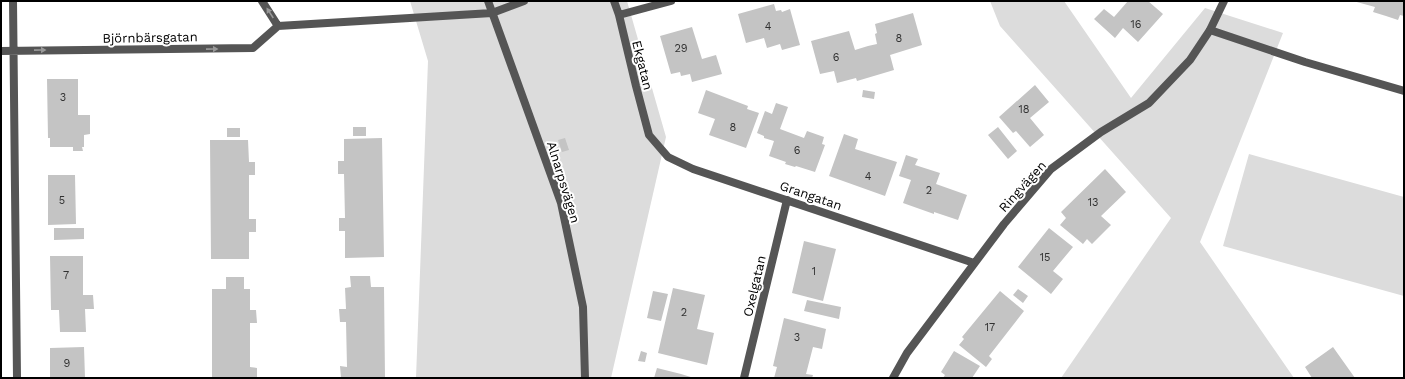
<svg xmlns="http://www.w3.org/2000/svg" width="1405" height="379" font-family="'Work Sans',sans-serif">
<rect width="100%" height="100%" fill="#fff"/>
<path fill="#dcdcdc" d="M410,1H627L666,137L611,378H416L428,61Z
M990,1H1064L1131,98L1205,8L1283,33L1200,242L1294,378H1061L1171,218L1000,26Z
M1249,154L1404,197V296L1223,246Z"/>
<path fill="#c4c4c4" d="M1128,1H1148L1163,14L1138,42L1123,28L1115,38L1094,19L1104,9L1114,17Z
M1353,1H1404V16L1400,15L1398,20L1386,16L1373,12L1375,7Z
M774,4L776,11L781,10L782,12L790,9L800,45L782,50L780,44L767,48L764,38L746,43L738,14Z
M913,13L922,45L890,55L894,70L857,81L856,78L837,83L834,71L820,74L811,41L849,31L855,50L868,46L877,44L875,34L877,33L875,24Z
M692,27L702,59L716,55L722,74L692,82L690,74L681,76L680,72L671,74L660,36Z
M47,79H78V115H90V134L84,135V147H82L83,151H73V147H50V138H48Z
M1035,85L1049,102L1030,118L1044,135L1030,147L1016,131L1013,133L999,117Z
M706,90L748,106L747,109L759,113L746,148L709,135L715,119L698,113Z
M863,90L875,92L874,99L862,97Z
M776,103L788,107L780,129L804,138L807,131L824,137L822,144L825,145L815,172L796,166L795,167L785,164L786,162L769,156L774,141L764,138V136L757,133L765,111L772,114Z
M353,127H366V136H353Z
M998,127L1017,151L1008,159L988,135Z
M227,128H240V137H227Z
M844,134L858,139L855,149L897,162L885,196L829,176Z
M382,138L384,257L345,258V231H339V218H345L344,174H338V161H344V139Z
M565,138L569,150L562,152L558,140Z
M210,140H248L249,162H255V175H249V219H256V232H249V259H211Z
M906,155L918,159L915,165L940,173L936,184L967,195L958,220L934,212V214L903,203L911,180L899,176Z
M1105,169L1126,192L1101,216L1111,225L1092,244L1087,239L1083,244L1060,225L1066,218L1061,212Z
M48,175H75L76,224L48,225Z
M54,228H84V239L54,240Z
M1049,228L1073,247L1053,271L1063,279L1051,294L1018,267Z
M804,241L836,249L823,301L792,293Z
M50,256H83V295H93L94,309H85L86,332H60L59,310H51Z
M350,276H370L371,287H384L385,378H341L340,366L347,367L346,322H340L339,309H346L345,288L351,287Z
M226,277H244V289H250V310H256L257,323H250V367L257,368V378H212V289H226Z
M673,288L705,295L697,329L714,333L707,365L658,353Z
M1018,289L1028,296L1023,303L1013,295Z
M653,291L668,294L661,321L647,318Z
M1000,291L1024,311L989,356L992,359L986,367L959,345L964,339L962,337Z
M807,300L841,307L839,319L804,311Z
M784,318L826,329L822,349L813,347L806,374L813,375L812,378H774L777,367L773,366Z
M84,347L85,378H50V348Z
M1333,347L1355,378H1312L1305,367Z
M641,351L647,353L645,362L638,361Z
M954,351L980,366L972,378H943L945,375L941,372Z
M657,368L681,374L694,378H654Z"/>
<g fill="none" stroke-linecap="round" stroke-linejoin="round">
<path stroke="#555" stroke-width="8" d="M1210,30L1305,62L1404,91"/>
<path stroke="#555" stroke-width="8" d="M13,1L17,378
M262,1L278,26
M488,1L561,203L583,307L585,378
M614,1L619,15L636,86L649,135L668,157L693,169L974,263
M619,15L671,1
M1,51L253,48L278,26L492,13L524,1
M744,378L787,200
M893,378L907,353L1004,224L1051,169L1101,132L1149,103L1190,60L1210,30L1224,1"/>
</g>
<defs><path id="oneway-solid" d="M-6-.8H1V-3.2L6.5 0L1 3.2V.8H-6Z"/></defs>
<g fill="#999">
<use href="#oneway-solid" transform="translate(270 13) rotate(-123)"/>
<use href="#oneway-solid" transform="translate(212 49) rotate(-1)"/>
<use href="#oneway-solid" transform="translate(40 50) rotate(-1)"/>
</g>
<g text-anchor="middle" stroke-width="4" stroke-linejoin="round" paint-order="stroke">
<g font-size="11" fill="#313131">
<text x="1136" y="28">16</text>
<text x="768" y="30">4</text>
<text x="899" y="42">8</text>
<text x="681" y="52">29</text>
<text x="836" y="61">6</text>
<text x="63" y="101">3</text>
<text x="1024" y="113">18</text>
<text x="733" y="131">8</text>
<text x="797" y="154">6</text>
<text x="868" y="180">4</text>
<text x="929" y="194">2</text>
<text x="62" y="204">5</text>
<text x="1093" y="206">13</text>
<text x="1045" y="261">15</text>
<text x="814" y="275">1</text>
<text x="66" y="279">7</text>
<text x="684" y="316">2</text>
<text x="990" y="331">17</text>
<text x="797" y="341">3</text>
<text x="67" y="367">9</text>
</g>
<g font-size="13" fill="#000" stroke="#fff">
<text transform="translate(150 37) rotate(-1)" y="5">Björnbärsgatan</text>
<text transform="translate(643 65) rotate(76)" y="5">Ekgatan</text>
<text transform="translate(564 182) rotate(73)" y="5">Alnarpsvägen</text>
<text transform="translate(1022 186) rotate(-48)" y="5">Ringvägen</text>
<text transform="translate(811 195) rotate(19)" y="5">Grangatan</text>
<text transform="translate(754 286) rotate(-77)" y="5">Oxelgatan</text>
</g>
</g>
<rect width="1405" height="379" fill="none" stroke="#000000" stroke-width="4"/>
</svg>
